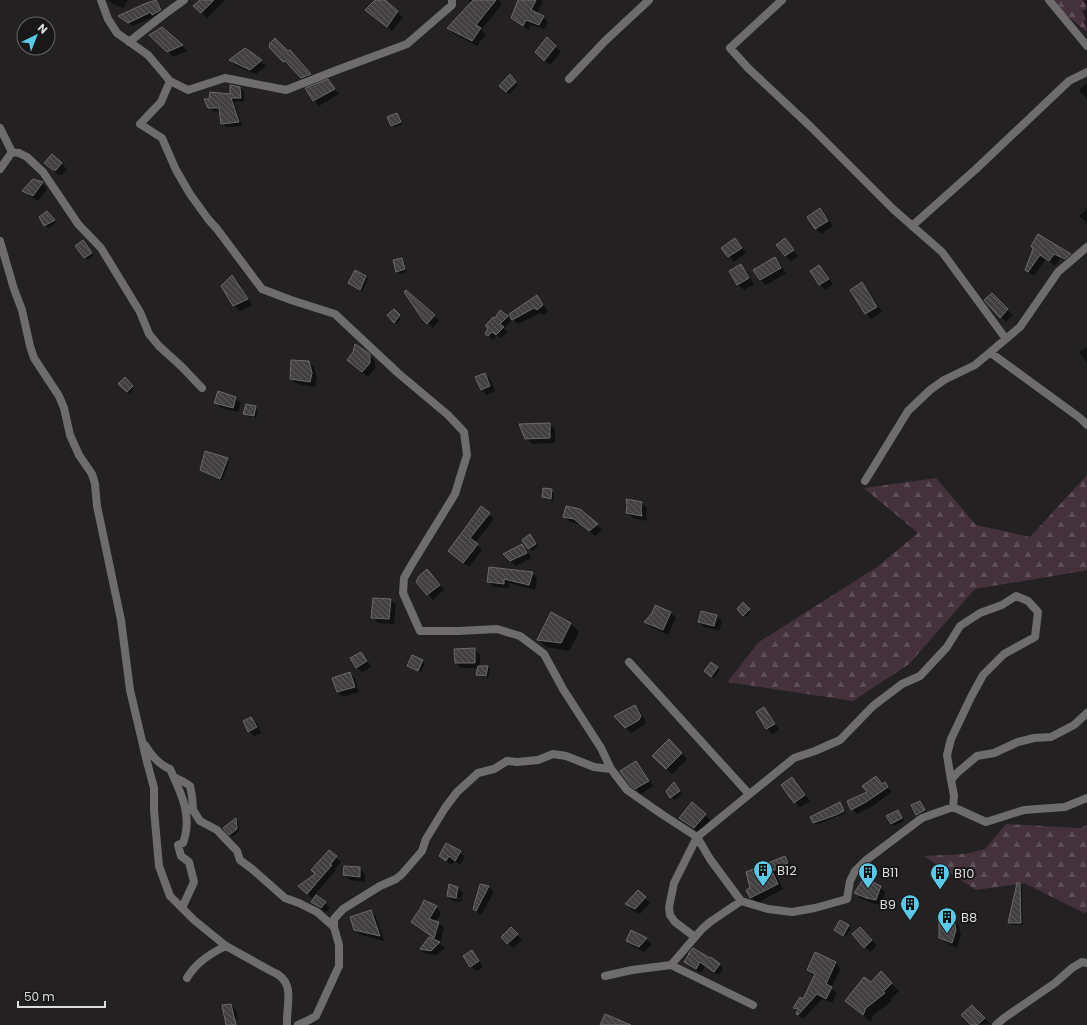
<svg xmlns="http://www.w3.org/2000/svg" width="1087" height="1025" font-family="Poppins,sans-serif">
<defs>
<pattern id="forest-firs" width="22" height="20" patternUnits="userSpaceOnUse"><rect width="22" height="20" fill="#44313b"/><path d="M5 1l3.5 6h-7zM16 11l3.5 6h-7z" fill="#5f4e57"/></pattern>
<pattern id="building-back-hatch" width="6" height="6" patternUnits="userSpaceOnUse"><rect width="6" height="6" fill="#434042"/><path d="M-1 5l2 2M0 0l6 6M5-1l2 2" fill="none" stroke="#5e5b5d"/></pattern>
</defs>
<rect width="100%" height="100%" fill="#232122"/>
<path fill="url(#forest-firs)" d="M1055,0H1087V32L1064,13Z
M1087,475V570L1083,571L975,589L909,664L853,701L727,682L759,642L877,567L918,533L864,488L936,478L976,525L1030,537Z
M1006,824L1080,828L1087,825V912L1084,913L1024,883L976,890L924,856L965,854L985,849Z"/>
<path fill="#0007" fill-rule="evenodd" d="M108,0H128L123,8L113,4Z
M201,0H225L207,18L195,6Z
M376,0H384L403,17L392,31L367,10Z
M469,0H498L502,4L481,30L486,34L477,46L453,33L448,28L471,4L469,1Z
M520,0H541L543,2L537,13L543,17L548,22L544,29L531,25L528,30L517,22L512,17Z
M1083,0H1087V29L1083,22L1086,19L1082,11L1087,8Z
M156,1L160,6L164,14L157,18L155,16L133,26L120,16Z
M165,31L182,46L187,51L173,57L156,39Z
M547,39L561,52L550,65L541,58Z
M270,47L293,55L313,78L305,81L289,64L287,65Z
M245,49L266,66L256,74L236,66L231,61Z
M510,76L518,85L509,94L500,86Z
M328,81L339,94L319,106L314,100Z
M1087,83V99L1079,90Z
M240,87L244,92V101L234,102L242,126L226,127L222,123L221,112L213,111L209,107Z
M396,114L399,117L402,125L394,127L392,125Z
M52,155L67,169L62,175H59L51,168Z
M33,180L42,183L47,189L38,201L29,196L24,191Z
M820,209L825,215L833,226L821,234L816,228Z
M1087,209V223L1080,216Z
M49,214L56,223L48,228L40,218Z
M735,240L740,245L746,253L734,262L729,256Z
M785,240L790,245L798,256L791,261L785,256L778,245Z
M83,241L94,255L87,260L85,257Z
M1034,249L1070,254L1075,259L1071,263L1060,258L1055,266L1046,259L1034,276L1026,270Z
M401,259L404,262L407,272L399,274L397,271Z
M775,259L780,264L786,273L766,285L760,280Z
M741,266L746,271L754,284L744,290L738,284L731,272Z
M819,266L824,271L833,284L825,290L820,284L811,271Z
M355,271L366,277L368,279L362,291L350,283Z
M232,276L237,281L252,305L240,311L234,305Z
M862,284L867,289L882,312L871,319L866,314L851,290Z
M406,291L439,320L433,328L423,319Z
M992,294L1013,315L1006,322L1001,317Z
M537,296L542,302L548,311L543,315L540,313L518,324L513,319Z
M394,310L401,318L397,324L389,315Z
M507,317L511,321L504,328L508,332L501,338L497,335L493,340L486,334L495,320Z
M1087,348V363L1079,352Z
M369,355L375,361V368L368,377L354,365Z
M309,362L314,367L317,378L315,387L297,384L291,379Z
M484,374L490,379L495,391L487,395L482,390L476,378Z
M125,379L134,389L130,394L120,384Z
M235,398L241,403L238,412L221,408L215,402Z
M255,407L258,410L256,418L247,416L244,413Z
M549,424L555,429V443L532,444L526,438Z
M227,459L229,461L222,481L203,472L201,470Z
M551,490L554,493L553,501L545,499L543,497Z
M642,503L647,508L646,516L647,521L633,518L627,513Z
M579,510L597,525L602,530L595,536L580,524L570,522L564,516Z
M489,514L494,519L475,543L482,550L469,567L454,556Z
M532,538L538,546L532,551L524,540Z
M522,545L527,551L531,558L516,566L504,554Z
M532,573L537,578L535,590L509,583V588L494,587L488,581Z
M432,576L444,590L433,600L417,582Z
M391,600L396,605L394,624L378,623L372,617Z
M743,604L751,612L746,617L738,609Z
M670,612L676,618L668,635L651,627L646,622Z
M551,613L571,624L579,632L569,651L546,647L538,639Z
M716,616L722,621L719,631L704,627L699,622Z
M474,649L480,655V667H488L490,669L488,678L480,677L477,674L478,668H461L456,663Z
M361,653L366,658L371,667L362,672L356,667Z
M423,661L425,663L421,672L411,668L409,665Z
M711,663L720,670L714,678L706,672Z
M350,673L355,679L359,692L343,697L338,692L334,679Z
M634,706L640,711L646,722L644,725L631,733L615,717Z
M764,709L769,714L779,730L772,734L767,728Z
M251,718L257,723L261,733L254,736L249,731Z
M669,740L687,759L672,774L654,756Z
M636,763L641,768L653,786L641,794L632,785Z
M792,778L797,784L810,801L800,807L795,802Z
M885,784L892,792L871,807L857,814L852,809Z
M676,786L682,794L674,800L667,791Z
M920,802L927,813L919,817L917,814Z
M839,803L846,813L816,825L813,822Z
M898,811L904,821L894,826L891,824Z
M705,815L710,820L700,833L686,823L681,818Z
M236,819L238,821L239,831L232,837L225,828Z
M329,851L341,862L335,869L336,870L312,898L308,894L320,879L316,881L317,874Z
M460,852L465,857L460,865L455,861L451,865L440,856Z
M785,858L790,863L793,868L777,876L783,889L757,903L751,897L748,890L751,888Z
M345,867L360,868L365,874V882L350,880L344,875Z
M1020,884L1022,887L1023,925H1011L1009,922Z
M480,885L489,887L494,892L481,915L474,909Z
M458,887L463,893L461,902L453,901L448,895ZM452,896L461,898L460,900L452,898Z
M880,887L885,892L881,905L872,903L860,898L855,892Z
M638,892L650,903L640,914L631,910L626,904Z
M312,902L325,903L330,908L326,912L317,907Z
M436,907L441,913L436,922L439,923L444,928L440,943L445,948L436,955L426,954L421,949L438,941L417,927L412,922Z
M371,911L376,917L384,941L361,935L355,930Z
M841,921L851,929L845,937L835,930Z
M954,921L959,926L961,936L957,948L946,943L940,937Z
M511,928L522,940L513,948L502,937Z
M631,932L646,939L652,944L644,952L632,946L627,941Z
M866,933L877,946L870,952L865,947Z
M472,952L477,957L483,967L476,971L471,966Z
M816,953L836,963L841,968L831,988L837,993L832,1003L822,999L803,1019L797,1014L798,1012L794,1008L800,998L803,1001L815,976L808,970Z
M710,960L719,964L723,969L719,975L705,966L701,973L690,966L685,962Z
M881,973L899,991L890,1000L892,1001L873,1015L871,1022L854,1008L846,1001L871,983Z
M231,1005L236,1010L238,1019L231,1020Z
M972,1006L990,1024L972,1025Z"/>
<path fill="url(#building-back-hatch)" stroke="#6c696a" d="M156,0L161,10L152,15L151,12L128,23L118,16L144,4Z
M200,0H214L201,13L193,6Z
M375,0H385L398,11L387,27L365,10Z
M473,0H496L476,25L481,28L472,41L447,28Z
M518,0H536L531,10L544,16L539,25L526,20L523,26L511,18Z
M162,27L183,45L167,52L149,35Z
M547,37L556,46L544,61L535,52Z
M275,38L288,51L290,50L311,74L301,78L285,61L283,62L269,47L270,45L269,44Z
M245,48L262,60L250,70L229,60Z
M510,74L516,82L506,92L499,86Z
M328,79L335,89L313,101L305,88Z
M230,85L240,87L241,98H231L239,122L221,124L219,108H208L204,99H209L210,92L230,94V95Z
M397,113L401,122L391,126L387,117Z
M52,154L62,163L56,170H53L44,163Z
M33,179L43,182L33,196L22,191Z
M820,208L828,221L815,229L807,217Z
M47,211L55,220L44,226L39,217Z
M1038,234L1071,254L1065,259L1054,254L1049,261L1040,255L1028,272L1025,270L1033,249L1031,246Z
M735,238L742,248L728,257L721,248Z
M785,238L794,250L785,256L776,245Z
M83,240L92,253L84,258L75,246Z
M775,257L781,268L760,280L753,270Z
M402,258L405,269L396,272L393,260Z
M741,264L749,278L737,285L729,271Z
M819,265L829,279L819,285L810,271Z
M355,270L366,276L360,290L348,283Z
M232,275L248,299L233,306L221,286Z
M862,282L877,307L865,314L850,290Z
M406,290L435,315L427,324L423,320L404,292Z
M992,293L1008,309L1000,318L984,300Z
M537,295L543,305L537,310L534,308L512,320L509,314Z
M394,309L400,315L394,323L387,315Z
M500,310L508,316L500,324L504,327L496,335L492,332L488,336L485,334L488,328L485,326L493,317L495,318Z
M355,344L370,354V363L362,372L347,360L353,352Z
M291,360L309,361L312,373L310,382L290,379Z
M485,373L490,386L481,390L475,377Z
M125,377L133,386L127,392L118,384Z
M218,391L236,397L233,408L214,403Z
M246,404L256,406L254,416L243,414Z
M550,423V438L525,439L519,424Z
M205,451L228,458L220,479L200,470Z
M543,488L552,489L551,499L542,497Z
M626,499L642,502L641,510L642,516L626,513L627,506Z
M481,506L490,513L470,538L478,544L463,563L448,551L466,527Z
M566,506L580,509L598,524L589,531L574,519L563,517Z
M530,534L536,544L528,549L522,540Z
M522,544L527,553L510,561L503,554Z
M489,567L533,572L529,585L504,579V584L487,582Z
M427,569L440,585L427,595L416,582L419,576Z
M373,598L391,599L389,619L371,618Z
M743,602L750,609L743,616L737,609Z
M655,605L671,612L663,630L644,622L652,613Z
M701,611L717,615L714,626L698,622Z
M551,612L571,623L561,643L537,640Z
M475,648V663H455L454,649Z
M361,652L367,661L356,668L350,658Z
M412,655L423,660L418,671L407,666Z
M711,662L718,667L711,677L704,671Z
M478,666H488L486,676L476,675Z
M350,672L355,687L337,692L332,678Z
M635,705L641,716L639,720L625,728L614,716Z
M764,707L775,724L766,729L756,712Z
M251,717L257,727L248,732L243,721Z
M669,739L682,753L666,769L652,756Z
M636,761L649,781L635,789L631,786L620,771Z
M876,776L882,784L885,782L888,787L866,802L851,810L847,801L867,792L862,786Z
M792,777L805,795L794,803L781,785Z
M674,782L680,791L670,798L666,791Z
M920,801L925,810L916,815L911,805Z
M692,802L706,814L694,828L679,818Z
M840,802L844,811L836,815L813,823L810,817Z
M898,810L902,818L891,824L886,816Z
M236,818L237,829L229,835L223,828Z
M446,843L461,851L455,861L449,856L446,861L439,856Z
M329,850L337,856L330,865H332L307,894L298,886L315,874L311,870Z
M785,856L788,863L772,871L778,884L750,898L746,890L750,888L746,872Z
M344,866L360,867V877L343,875Z
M864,878L881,886L876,900L866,898L854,893Z
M1017,883H1020L1021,923H1008Z
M449,884L458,887L456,898L447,896Z
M480,884L489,886L476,911L473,909Z
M638,890L646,897L635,909L625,904Z
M316,895L326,902L321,908L311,902Z
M424,900L437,906L429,919L439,922L434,938L411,922L420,909Z
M371,910L380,936L354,930L350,917Z
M939,919L954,920L956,930L952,943L939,938Z
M840,920L849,925L843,936L834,930Z
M511,927L518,934L507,944L501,937Z
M860,927L872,940L864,948L852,934Z
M631,930L647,938L639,947L626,941Z
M429,937L440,942L431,951L420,949Z
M693,948L710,958L711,957L720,964L714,972L700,962L696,969L684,962L689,954H688Z
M472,950L479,961L470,967L463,956Z
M815,952L836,962L826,984L832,987L826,999L817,994L798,1015L796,1014L798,1009L793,1008L800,997L803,999L815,974L807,970Z
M881,971L892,983L883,992L885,993L866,1008L863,1015L845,1001L864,977L871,982Z
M231,1004L236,1025H226L222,1005Z
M972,1005L985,1018L977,1025H971L961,1015Z
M605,1014L631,1025H600Z"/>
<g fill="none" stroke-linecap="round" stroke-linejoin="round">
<path stroke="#6e6c6d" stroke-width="8" d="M101,0L108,19L117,33L148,55L170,81L161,102L140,124L162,138L176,170L190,194L208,219L217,229L262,289L291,300L335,314L398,373L448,415L464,432L467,455L455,494L412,564L404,578L403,593L420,631H458L497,629L520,636L544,654L563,689L601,748L611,769L627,790L663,815L697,837L710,859L741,901L768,909L792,912L815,908L847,899L850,881L855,871L865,861L922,818L953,807L986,822L1024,810L1065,807L1087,798
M782,0L730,48L748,68L811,127L893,209L942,252L1006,339
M1049,0L1087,46
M129,42L162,16L184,0
M569,79L605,41L649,0
M170,81L188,90L225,78L286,90L337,70L407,44L452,5V0
M0,128L12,152L19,153L27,157L43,172L78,224L101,248L140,312L149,334L159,346L182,367L202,388
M0,169L12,152
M912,226L976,169L1069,81L1087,72
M0,241L14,289L22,310L30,346L34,358L59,396L64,408L70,435L79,455L92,474L95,484L97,506L121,620L130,690L147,762L154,788V810L159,866L170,896L194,920L226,946L271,971C297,981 286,1003 287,1025
M991,353L1080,418L1087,425
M865,481L908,411L930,390L944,380L975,365L1020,327L1058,272L1087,247
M629,662L749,794
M145,745C151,755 160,765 170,769C181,793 193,816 183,843L178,845L181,856L189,862L194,882L182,908
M174,777L184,782L190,786L192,796L193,810L200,821L217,830L237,851L240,860L252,869L285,898L299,903L317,912L334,927
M951,780L957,773L977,756L994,753L1018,742L1034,738L1051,737L1074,725L1087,713
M695,937L675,922L670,915L669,907L674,883L697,837L794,758L815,751L840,740L873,706L902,684L920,676L947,647L960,626L980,613L1002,605L1016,596L1028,601L1038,612L1035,637L1004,654L983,675L971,697L951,739L947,755L950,774L954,796L953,807
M671,965L753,1005
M605,976L632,970L671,965L702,929L710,922L741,901
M187,978C195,964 211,953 226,946
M298,1025L307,1021L316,1016L339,966V945L334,927V919L343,909L380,886L396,879L402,874L422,851L426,839L445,808L457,792L478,773L494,769L507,761L517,762L538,760L553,754L566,756L594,767L611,769
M996,1025L1004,1018L1055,983L1072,968L1082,962L1087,963"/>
</g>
<defs>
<g id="building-pin" transform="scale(1)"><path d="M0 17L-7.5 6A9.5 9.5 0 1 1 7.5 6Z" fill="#5ac8e6" stroke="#1a1719"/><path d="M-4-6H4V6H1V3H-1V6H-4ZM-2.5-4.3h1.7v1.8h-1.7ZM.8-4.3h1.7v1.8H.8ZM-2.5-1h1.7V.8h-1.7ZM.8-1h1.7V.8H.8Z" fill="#111"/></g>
</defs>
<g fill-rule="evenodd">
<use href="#building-pin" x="763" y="870"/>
<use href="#building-pin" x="868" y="872"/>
<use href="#building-pin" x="940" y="873"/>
<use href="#building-pin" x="910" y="904"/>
<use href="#building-pin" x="947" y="917"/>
</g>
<g text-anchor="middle" stroke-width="4" stroke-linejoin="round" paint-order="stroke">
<g font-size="13" fill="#dddcdc" stroke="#1a1719" text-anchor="start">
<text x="777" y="875">B12</text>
<text x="882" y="877">B11</text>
<text x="954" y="878">B10</text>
<text x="896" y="909" text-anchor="end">B9</text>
<text x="961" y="922">B8</text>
</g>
</g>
<g transform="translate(36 36) rotate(43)"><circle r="19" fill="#1a1719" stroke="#686667"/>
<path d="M0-3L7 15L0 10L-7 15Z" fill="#5ac8e6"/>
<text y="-6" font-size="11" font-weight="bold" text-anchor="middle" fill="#dddcdc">N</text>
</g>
<path d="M18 1001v6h87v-6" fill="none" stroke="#dddcdc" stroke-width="2"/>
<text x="24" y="1001" font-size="12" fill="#dddcdc" stroke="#1a1719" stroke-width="3" paint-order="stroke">50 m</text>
</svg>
